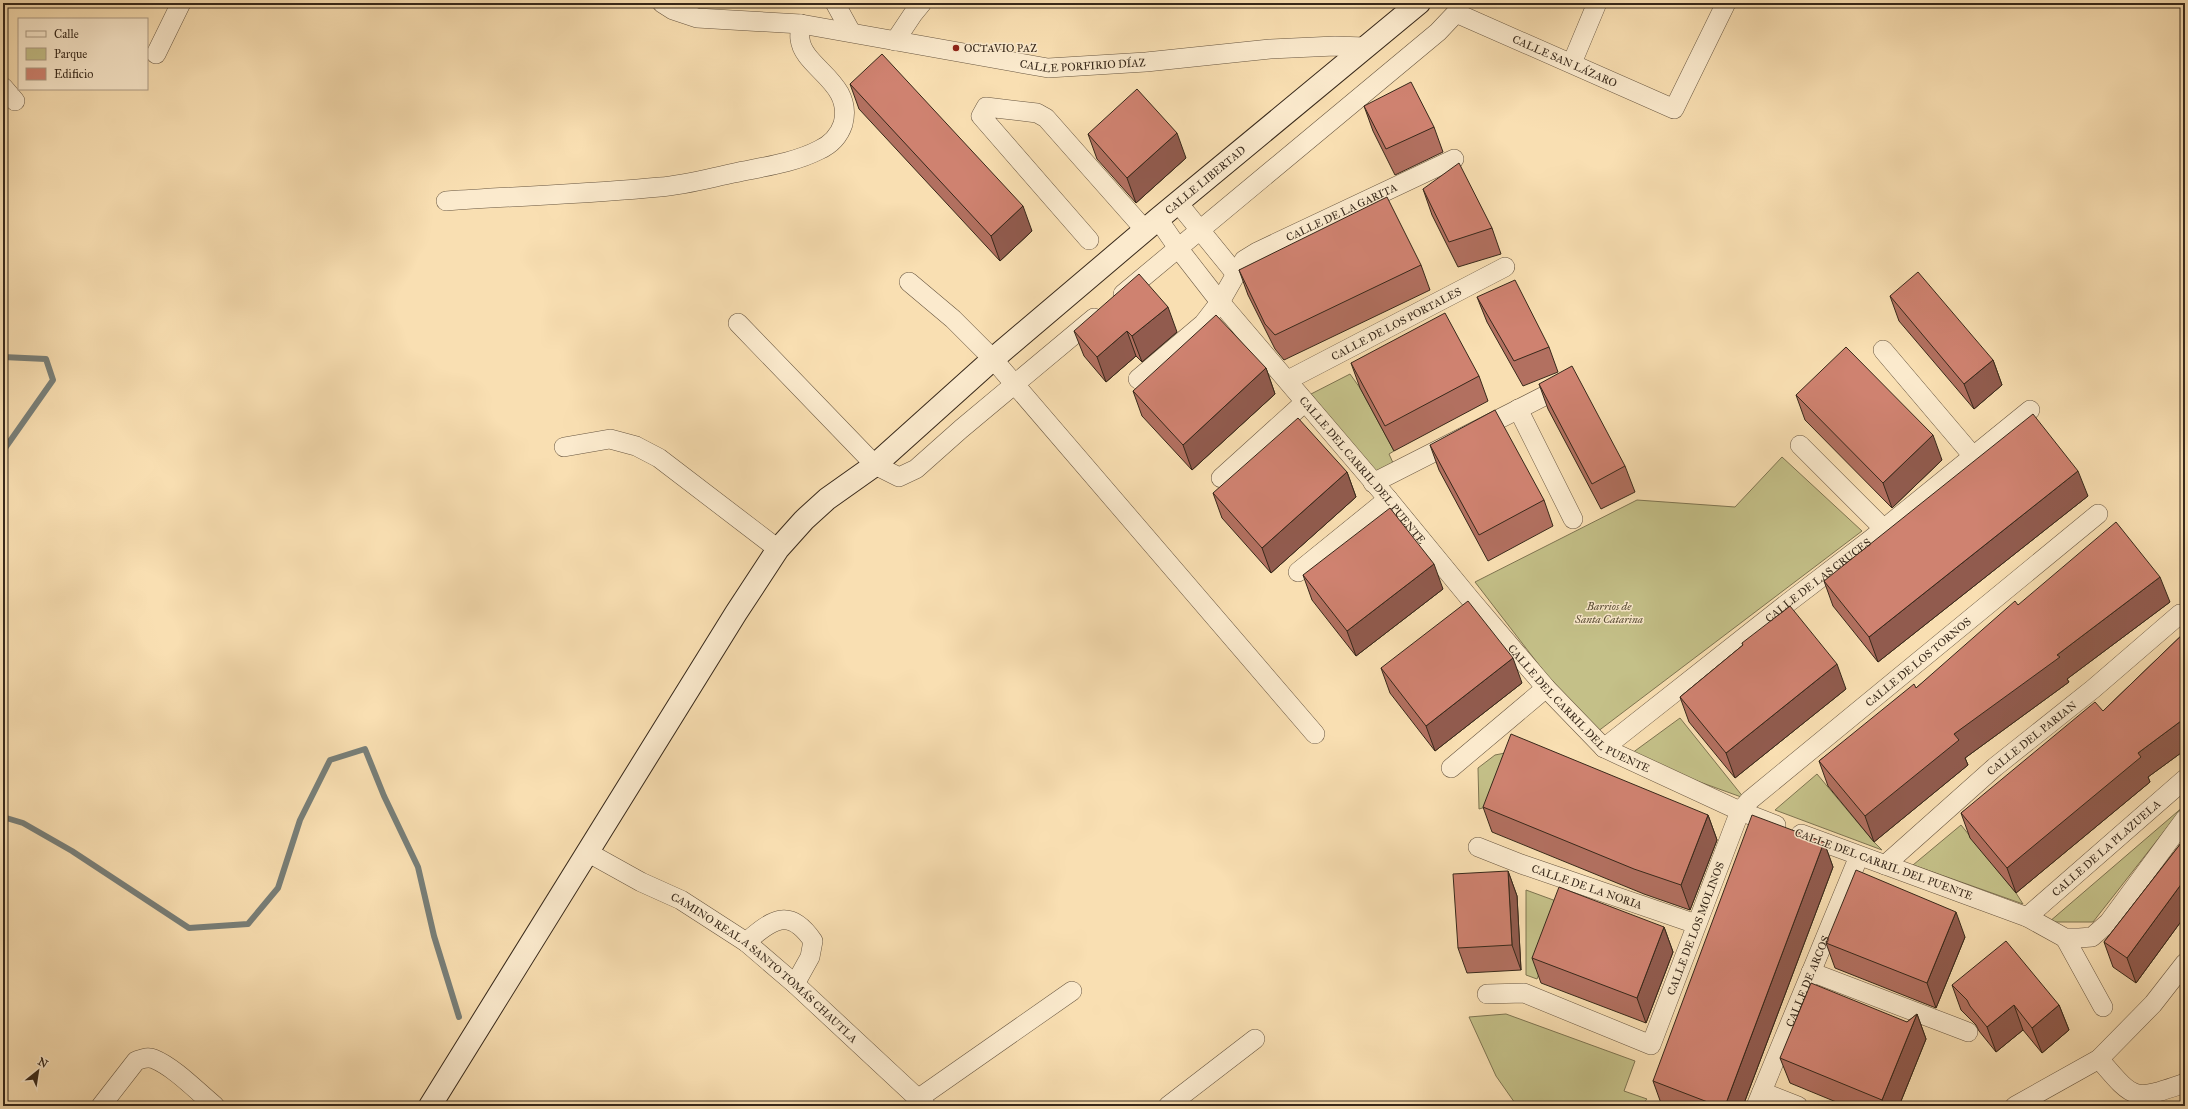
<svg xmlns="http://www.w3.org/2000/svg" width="2188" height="1109" font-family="'IM FELL Great Primer',serif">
<rect width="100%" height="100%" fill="#f9dfb2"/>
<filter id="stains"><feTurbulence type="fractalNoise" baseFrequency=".005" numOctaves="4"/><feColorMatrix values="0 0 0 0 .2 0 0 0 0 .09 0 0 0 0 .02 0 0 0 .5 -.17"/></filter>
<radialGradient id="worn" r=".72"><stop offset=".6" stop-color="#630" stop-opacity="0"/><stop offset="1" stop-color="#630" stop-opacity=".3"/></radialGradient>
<path fill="#c4c088" stroke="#7e7451" d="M1350,374L1360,388L1394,451L1389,454L1394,465L1377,474L1311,394Z
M1782,457L1862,531L1593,735L1475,582L1637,500L1735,507Z
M1680,718L1744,798L1628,756Z
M1520,750L1500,803L1479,809L1478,768L1495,755Z
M1817,774L1874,842L1882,850L1775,810Z
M2184,806L2093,922H2049Z
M1961,825L2016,893L2023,904L1913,865Z
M1526,890L1567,905L1537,979L1526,975Z
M1506,1014L1635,1061L1624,1091L1647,1099L1641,1106H1517L1496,1076L1469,1017Z"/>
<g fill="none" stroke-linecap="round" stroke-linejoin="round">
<path stroke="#787f79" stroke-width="6" d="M3,357L46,359L53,380L3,451
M3,817L23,823L72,851L189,928L248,924L278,888L300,820L330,760L365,749L384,796L418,867L434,936L459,1017"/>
<g stroke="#685640" stroke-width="20">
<g id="street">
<path id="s1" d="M662,3L673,10L697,18L801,24L1048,68L1146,62L1270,49L1335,46L1365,47"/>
<path d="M835,3L851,32"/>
<path id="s2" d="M1456,13L1674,109L1726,3"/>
<path d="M895,41L913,14L922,3"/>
<path d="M156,54L181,3"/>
<path d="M1572,63L1597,3"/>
<path d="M3,87L15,101"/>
<path d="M446,201C517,196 589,194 660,187C685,185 710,178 734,173C762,167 794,163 819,150C830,145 839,136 843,124C854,82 803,68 800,39C799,34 801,29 801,24"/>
<path d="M1178,203L1235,273"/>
<path id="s3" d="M1158,219L1178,248L1220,302L1388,499L1471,600L1546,688L1604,748L1740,811L1776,825"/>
<path d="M1089,240L981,116L986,107L1037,113L1046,118L1145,230"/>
<path d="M909,282L953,319L993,359L1315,734"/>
<path d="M1123,294L1438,32L1456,13L1460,3"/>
<path d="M738,323L875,465L899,477L916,469L961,429L1094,318"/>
<path d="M1883,350L1973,456"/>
<path id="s4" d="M1138,379L1203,324L1220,302L1244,260L1257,252L1454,159"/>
<path id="s5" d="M1288,380L1505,267"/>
<path d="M1518,409L1573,519"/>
<path d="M1800,445L1884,529"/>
<path d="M564,447L610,439L636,446L659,458L778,549"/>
<path d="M1221,478L1305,402"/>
<path d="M1373,483L1566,385"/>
<path d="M1298,572L1388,499"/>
<path id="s6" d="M1604,748L1789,602L1870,540L2030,410"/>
<path d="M1451,768L1546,688"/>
<path d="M1801,834L2027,917L2065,938H2079L2092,937L2109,922L2185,819"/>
<path id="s7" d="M1478,847L1521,864L1696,924"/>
<path id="s8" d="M587,852L641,882L681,900L746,942L795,984L926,1106"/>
<path id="s9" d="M1885,865L1995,767L2093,689L2180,614"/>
<path id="s10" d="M2027,917L2185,779"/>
<path d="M2065,938L2103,1007"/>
<path d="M746,942C772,920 789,906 813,941L810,957L795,984"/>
<path d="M2185,963L2153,1004L2099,1059C2135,1101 2133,1101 2185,1083"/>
<path d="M1811,972L1968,1032"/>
<path id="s11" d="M1487,994L1524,993L1651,1045L1740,811L1750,800L2098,514"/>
<path d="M1762,1092L1798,1106"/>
<path d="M919,1098L1072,991"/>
<path d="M101,1106L136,1061C142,1059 147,1056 154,1059C174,1067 198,1092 215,1106"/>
<path d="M1168,1106L1255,1039"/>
<path id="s12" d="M1756,1106L1859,856"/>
<path d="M2015,1106L2099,1059"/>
</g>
</g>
<g stroke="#37281a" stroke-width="24">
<g id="secondary">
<path id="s13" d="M430,1106L736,613L778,549L804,520L827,499L875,465L993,359L1158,219L1419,3"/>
</g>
</g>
<use href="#street" stroke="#fbeacd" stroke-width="19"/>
<use href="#secondary" stroke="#fbeacd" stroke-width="22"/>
</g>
<path fill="#b27060" stroke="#37281a" d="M850,84L1032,231L1000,261L859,109Z
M1364,106L1434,127L1443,152L1395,175L1373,131Z
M1088,134L1186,158L1136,203L1097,159Z
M1423,189L1492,228L1501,254L1458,267L1432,215Z
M1421,265L1430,290L1284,360L1275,349L1248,295L1239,270Z
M1890,296L1993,360L2002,385L1974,409L1899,321Z
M1477,297L1549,347L1558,372L1523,386L1487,322Z
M1074,331L1177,332L1142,362L1136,356L1106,382L1084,356Z
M1351,363L1479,376L1488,401L1394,451L1360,388Z
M1266,368L1275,394L1192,470L1142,416L1133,391Z
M1539,384L1625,466L1635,492L1601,509L1548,409Z
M1796,395L1942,460L1892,508L1805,420Z
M1430,445L1544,500L1553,526L1488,561L1439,470Z
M1347,472L1356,497L1271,573L1222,518L1213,493Z
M2088,496L1878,662L1833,606L1824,581Z
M1303,575L1443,589L1356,656L1312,600Z
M2170,602L2067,679L2069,682L1965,758L1968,765L1874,842L1828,786L1819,761L1916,688L2018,605Z
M2185,632V750L2148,777L2150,782L2016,893L1970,838L1961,813L2103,711Z
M1742,643L1846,689L1735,778L1689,722L1680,697L1743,645Z
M1381,668L1522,683L1435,751L1390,693Z
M1483,807L1708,815L1717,840L1690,910L1644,894L1492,832Z
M2185,838V916L2136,983L2113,967L2104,942Z
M1824,842L1833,867L1743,1106H1662L1653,1081Z
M1508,871L1517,896L1521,970L1467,973L1458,948Z
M1664,927L1673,952L1646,1023L1541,983L1532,958Z
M1965,937L1936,1008L1835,968L1826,943Z
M1952,985L2059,1005L2069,1030L2042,1053L2023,1030L1996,1052L1979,1031L1976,1025L1961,1010Z
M1917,1014L1926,1039L1899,1106H1846L1790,1083L1780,1058L1907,1022Z"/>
<path fill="#915b4e" stroke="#37281a" d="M1177,133L1186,158L1136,203L1127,178Z
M1023,206L1032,231L1000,261L991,236Z
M1168,307L1177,332L1142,362L1132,336Z
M1127,331L1136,356L1106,382L1097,357Z
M1993,360L2002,385L1974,409L1964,384Z
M1266,368L1275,394L1192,470L1183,445Z
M1933,435L1942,460L1892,508L1883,483Z
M2078,471L2088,496L1878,662L1869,637Z
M1347,472L1356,497L1271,573L1262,548Z
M1434,564L1443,589L1356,656L1347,631Z
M2160,577L2170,602L2067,679L2069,682L1965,758L1968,765L1874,842L1865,816L1954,734L2057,655Z
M1513,658L1522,683L1435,751L1426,726Z
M1837,664L1846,689L1735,778L1726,753Z
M2185,718V750L2148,777L2150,782L2016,893L2007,868L2138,753Z
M1708,815L1717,840L1690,910L1681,885Z
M1824,842L1833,867L1743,1106H1725Z
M1508,871L1517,896L1521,970L1512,945Z
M2185,879V916L2136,983L2127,958Z
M1956,912L1965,937L1936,1008L1927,983Z
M1664,927L1673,952L1646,1023L1637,998Z
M2014,1005L2023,1030L1996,1052L1987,1027Z
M2059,1005L2069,1030L2042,1053L2032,1028Z
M1917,1014L1926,1039L1899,1106H1884L1882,1100Z"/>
<path fill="#cf8270" stroke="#37281a" d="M882,54L1023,206L991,236L850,84Z
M1411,82L1434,127L1386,149L1364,106Z
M1137,89L1177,133L1127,178L1088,134Z
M1459,163L1492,228L1449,242L1423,189Z
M1387,197L1421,265L1275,335L1265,324L1239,270Z
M1918,272L1993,360L1964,384L1890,296Z
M1139,274L1168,307L1132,336L1127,331L1097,357L1074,331Z
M1515,280L1549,347L1514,361L1477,297Z
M1445,313L1479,376L1385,426L1351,363Z
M1216,315L1266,368L1183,445L1133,391Z
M1846,347L1933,435L1883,483L1796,395Z
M1572,366L1625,466L1592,484L1539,384Z
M1495,410L1544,500L1479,535L1430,445Z
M2033,414L2078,471L1869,637L1824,581Z
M1298,418L1347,472L1262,548L1213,493Z
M1390,508L1434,564L1347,631L1303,575Z
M2116,522L2160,577L2057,655L2060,657L1954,734L1959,740L1865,816L1819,761L1914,684L1916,688L2015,601L2018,605Z
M1468,601L1513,658L1426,726L1381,668Z
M1790,606L1837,664L1726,753L1680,697L1743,645L1742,643Z
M2185,632V718L2138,753L2141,757L2007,868L1961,813L2095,702L2103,711Z
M1511,734L1708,815L1681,885L1634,869L1483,807Z
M1752,815L1824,842L1725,1106H1718L1653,1081Z
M2185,838V879L2127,958L2104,942Z
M1856,870L1956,912L1927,983L1826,943Z
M1508,871L1512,945L1458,948L1453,874Z
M1559,887L1664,927L1637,998L1532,958Z
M2006,941L2059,1005L2032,1028L2014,1005L1987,1027L1970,1006L1967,1000L1952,985Z
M1811,983L1907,1022L1917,1014L1882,1100L1780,1058Z"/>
<circle fill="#8f2418" stroke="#fbeacd" stroke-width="1.5" cx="956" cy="48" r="4"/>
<g text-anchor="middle" stroke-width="3" stroke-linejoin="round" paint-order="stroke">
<g font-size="11" fill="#37281a" stroke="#fbeacd" text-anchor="start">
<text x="964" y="52">OCTAVIO PAZ</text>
</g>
<g font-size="11" fill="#37281a" stroke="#fbeacd">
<text dy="4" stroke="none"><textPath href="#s2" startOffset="119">CALLE SAN LÁZARO</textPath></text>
<text dy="4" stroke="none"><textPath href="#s1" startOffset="428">CALLE PORFIRIO DÍAZ</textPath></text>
<text dy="4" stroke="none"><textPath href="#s13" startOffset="1222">CALLE LIBERTAD</textPath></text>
<text dy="4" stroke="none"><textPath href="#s4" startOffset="270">CALLE DE LA GARITA</textPath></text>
<text dy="4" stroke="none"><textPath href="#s5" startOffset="122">CALLE DE LOS PORTALES</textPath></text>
<text dy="4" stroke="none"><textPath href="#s3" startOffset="324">CALLE DEL CARRIL DEL PUENTE</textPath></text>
<text dy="4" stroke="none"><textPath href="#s6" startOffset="272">CALLE DE LAS CRUCES</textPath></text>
<text dy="4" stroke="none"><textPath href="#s11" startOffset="657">CALLE DE LOS TORNOS</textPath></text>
<text dy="4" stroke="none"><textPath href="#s3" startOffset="648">CALLE DEL CARRIL DEL PUENTE</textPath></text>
<text dy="4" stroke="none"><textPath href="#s9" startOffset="194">CALLE DEL PARIAN</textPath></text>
<text dy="4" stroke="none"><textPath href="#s10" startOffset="105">CALLE DE LA PLAZUELA</textPath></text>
<text transform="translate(1884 864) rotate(20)" y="4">CALLE DEL CARRIL DEL PUENTE</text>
<text dy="4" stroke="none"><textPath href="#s7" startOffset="116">CALLE DE LA NORIA</textPath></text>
<text dy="4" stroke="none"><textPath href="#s11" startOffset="299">CALLE DE LOS MOLINOS</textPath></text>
<text dy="4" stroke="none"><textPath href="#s8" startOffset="213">CAMINO REAL A SANTO TOMÁS CHAUTLA</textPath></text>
<text dy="4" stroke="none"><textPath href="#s12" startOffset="135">CALLE DE ARCOS</textPath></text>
</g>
<g font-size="11" font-style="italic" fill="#5a4e36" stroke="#fbeacd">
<text x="1609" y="610">Barrios de<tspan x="1609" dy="13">Santa Catarina</tspan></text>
</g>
</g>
<rect width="2188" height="1109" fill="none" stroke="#f9dfb2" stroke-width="16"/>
<rect x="4" y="4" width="2180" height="1101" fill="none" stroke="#37281a" stroke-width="2"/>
<rect x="8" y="8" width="2172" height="1093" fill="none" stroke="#37281a"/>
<rect x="18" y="18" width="130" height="72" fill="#fbeacd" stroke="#ad9c85"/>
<rect x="26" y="31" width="20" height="6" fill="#fbeacd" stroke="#ad9c85"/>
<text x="54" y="38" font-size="12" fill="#37281a">Calle</text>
<rect x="26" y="48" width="20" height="12" fill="#c4c088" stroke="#ad9c85"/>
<text x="54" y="58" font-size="12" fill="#37281a">Parque</text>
<rect x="26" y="68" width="20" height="12" fill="#cf8270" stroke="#ad9c85"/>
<text x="54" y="78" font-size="12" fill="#37281a">Edificio</text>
<g transform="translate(38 1071) rotate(30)" stroke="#fbeacd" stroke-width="3" paint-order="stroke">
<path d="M0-3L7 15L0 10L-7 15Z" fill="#37281a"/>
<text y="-6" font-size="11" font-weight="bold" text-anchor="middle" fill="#37281a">N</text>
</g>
<rect width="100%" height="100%" filter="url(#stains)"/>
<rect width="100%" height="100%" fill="url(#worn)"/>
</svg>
